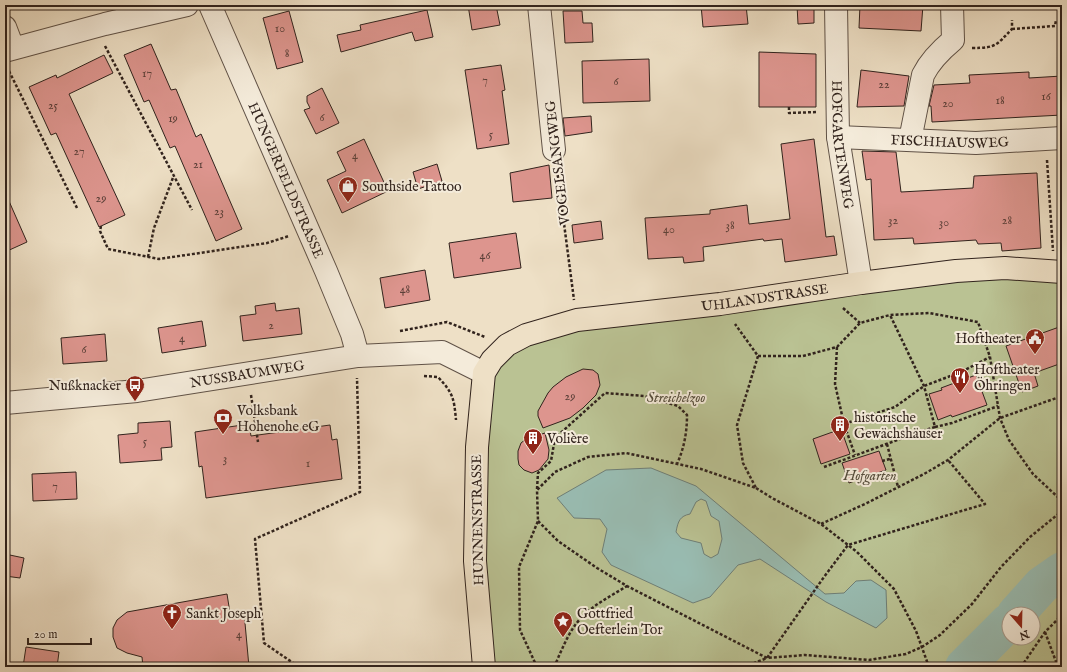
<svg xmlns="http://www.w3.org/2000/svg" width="1067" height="672" font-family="'IM FELL English',serif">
<rect width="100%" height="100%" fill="#eee0c6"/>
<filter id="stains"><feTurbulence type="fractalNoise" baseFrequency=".005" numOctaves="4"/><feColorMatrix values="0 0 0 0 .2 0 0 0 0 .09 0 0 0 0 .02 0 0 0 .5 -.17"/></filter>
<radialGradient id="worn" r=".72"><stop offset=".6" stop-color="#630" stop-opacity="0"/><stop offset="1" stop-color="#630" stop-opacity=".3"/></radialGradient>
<path fill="#bac293" stroke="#767258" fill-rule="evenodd" d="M1062,272V667H474L484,373L526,335L720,304ZM1009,614H1033V638H1009Z"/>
<path fill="#99bdb3" stroke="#6f7f77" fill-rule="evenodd" d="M651,468L696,486L825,594L844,593L856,581L871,580L886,590L887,618L876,628L826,602L760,559L738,565L710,597L693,603L611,565L602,552L607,529L600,519L574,518L557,498L606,470ZM701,499L706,501L711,516L719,521L722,539L718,554L711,558L704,554L701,543L681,538L676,532C678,521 680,516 690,514L696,502Z"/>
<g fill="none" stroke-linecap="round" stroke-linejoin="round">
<path stroke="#99bdb3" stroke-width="38" d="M1016,614L1042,585L1062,571
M964,667L1009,622"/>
</g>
<path fill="#dd958e" stroke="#31231d" d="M468,5H496L500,25L472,30Z
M701,5H746L748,24L703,27Z
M797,5H814V23L798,24Z
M860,5H923L921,31L859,28Z
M427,10L433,37L415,41L412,32L341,52L337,35L361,30L360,25Z
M289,11L303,62L277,69L263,18Z
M563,11H582L583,23H592L593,42L565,43Z
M151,44L171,90L176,89L196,137L201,134L242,229L216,241L175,146L170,148L149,100L144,102L124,55Z
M759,52L816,54V107H759Z
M104,55L113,73L69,94L125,215L99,227L56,133L51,135L29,87L56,75L57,78Z
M649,59L650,101L583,103L582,61Z
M501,65L505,90L502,91L509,144L477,149L465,70Z
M861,70L909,76L904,106L857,107Z
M1029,72V78L1062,76V115L932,122L931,106H929L934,85L970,83L969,75Z
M322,88L339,123L316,134L304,110L310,108L307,102V96Z
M591,116L592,132L565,136L563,118Z
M364,139L388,191L342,213L327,180L346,171L337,152Z
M814,139L826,237L834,236L837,255L785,262L782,239L764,241L763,239L703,247L704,261L684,263L683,257L648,259L645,218L710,214V210L747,205L749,224L790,219L781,144Z
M862,151L896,152L901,192L973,188L974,176L1037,173L1041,248L1002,251L1001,243L978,244L976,240L914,244L913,238L874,240L871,179L866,180Z
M437,164L442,181L418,189L413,172Z
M549,165L552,198L513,202L510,173Z
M5,192L27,242L5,252Z
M601,221L603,239L574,243L572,225Z
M516,233L521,268L454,278L449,243Z
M425,270L430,300L385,308L380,278Z
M275,303L276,311L299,308L302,334L243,341L240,316L256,314L255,306Z
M202,321L206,346L162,353L158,328Z
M1062,326V363L1034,373L1038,386L1022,392L1006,346Z
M105,334L107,361L63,364L61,338Z
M583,369L593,370L598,374L600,385L596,395L583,408L570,418L543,428L538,416V411L548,393L553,387L566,377Z
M976,375L987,405L952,417L951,415L938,420L929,394L942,390L941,388Z
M170,421L172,447L161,448L162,460L120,463L118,435L138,433V423Z
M249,424L251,436L330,425L332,440L337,439L342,479L206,498L202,466L199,467L195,432Z
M841,429L850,454L821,464L813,439Z
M545,433L549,450L548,459L539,470L532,473L524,470L519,465L518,459V451L521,443L526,439Z
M879,451L886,470L849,483L842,463Z
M76,472L77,499L33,501L32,474Z
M5,554L24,558L20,578L5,576Z
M227,594L230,613L244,612L249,667H143L142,657L127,653L117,648L113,637V628L117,620L127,612Z
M26,647L59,652L57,667H23Z"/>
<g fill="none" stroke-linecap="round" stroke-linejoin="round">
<g stroke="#605247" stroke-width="24">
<g id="minor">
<path id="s1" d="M210,5L326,271L352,334L358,356"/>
<path d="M539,5L554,150"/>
<path id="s2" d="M836,5L838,137L861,283"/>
<path d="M5,27L13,48"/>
<path d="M5,51L105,24L187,5"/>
<path id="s3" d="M838,137L976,143L1062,138"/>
<path d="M910,140L923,75C930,61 941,50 953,40L952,5"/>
<path id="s4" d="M5,403L137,391L358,356L442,352L484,373"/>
</g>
</g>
<g stroke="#31231d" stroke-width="24">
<g id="major">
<path id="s5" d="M484,667L475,561L477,447L484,373L492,360L507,345L526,335L577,320L720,304L861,283L956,271L1005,268L1062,272"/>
</g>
</g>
<path stroke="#31231d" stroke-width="2.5" stroke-dasharray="3 2" stroke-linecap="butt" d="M1012,29L1055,26L1056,20
M105,46L192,210
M972,48C997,48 996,45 1012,29V20
M9,71L77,208
M789,107V113L817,112
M1047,160L1053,251
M557,170L574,300
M101,226L100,231L108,249L159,259L267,243L289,236
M148,257L154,228L174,175
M843,308L860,323
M400,331L447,322L485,337
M837,347L835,384L844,424L855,455
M758,356H803L837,347L860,323L890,315L929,313L978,322L990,357L1000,418L1009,440L1033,474L1062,501
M424,376L438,377C453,393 454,398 456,420
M251,395L258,442
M844,424L895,407L924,386L961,372L990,357
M935,427L952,423L998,406
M887,444L898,487
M882,461L890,459
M824,467L919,432L935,427L924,386L890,315
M756,488L772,498L821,524L857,552L894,589L916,631L929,667
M537,489L538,473L551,461L555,438L605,393L644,396L678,406L687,415C687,433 684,448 677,464
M538,521L558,541L597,568L627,586L767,658L805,655L869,660L906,654L922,647L940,635L972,604L1001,567L1030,537L1062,511
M821,524L867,503L924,474L948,460L1000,418L1062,396
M1045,632L1058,667
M299,667L264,643L255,539L360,492L357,378
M537,667L520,630L519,567L538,521L537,490L555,472L588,457L626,453L701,469L756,488L743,463L737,425L758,356L735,324
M554,667C562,650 568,632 581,618C593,605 611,596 627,586
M744,667L767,658L824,577L848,545L985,504L948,460
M1021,667L1045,632L1062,615"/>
<use href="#minor" stroke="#f4ebda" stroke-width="22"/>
<use href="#major" stroke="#eee0c6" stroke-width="22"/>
</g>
<defs>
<g id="shop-pin" transform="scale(1)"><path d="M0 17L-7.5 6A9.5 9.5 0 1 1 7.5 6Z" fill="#8f2418" stroke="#f4ebda"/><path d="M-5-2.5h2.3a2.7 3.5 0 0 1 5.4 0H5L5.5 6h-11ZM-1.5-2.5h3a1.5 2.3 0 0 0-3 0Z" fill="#fff"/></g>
<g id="civic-pin" transform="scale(1)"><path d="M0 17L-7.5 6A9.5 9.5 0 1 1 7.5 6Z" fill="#8f2418" stroke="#f4ebda"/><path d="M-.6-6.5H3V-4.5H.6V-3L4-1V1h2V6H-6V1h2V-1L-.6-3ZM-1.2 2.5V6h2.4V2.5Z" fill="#fff"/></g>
<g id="restaurant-pin" transform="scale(1)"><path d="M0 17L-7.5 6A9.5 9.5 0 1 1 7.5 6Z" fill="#8f2418" stroke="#f4ebda"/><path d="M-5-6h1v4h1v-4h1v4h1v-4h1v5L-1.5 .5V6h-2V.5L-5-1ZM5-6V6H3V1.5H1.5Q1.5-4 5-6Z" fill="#fff"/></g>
<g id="bus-pin" transform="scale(1)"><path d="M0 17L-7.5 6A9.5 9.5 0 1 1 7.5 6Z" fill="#8f2418" stroke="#f4ebda"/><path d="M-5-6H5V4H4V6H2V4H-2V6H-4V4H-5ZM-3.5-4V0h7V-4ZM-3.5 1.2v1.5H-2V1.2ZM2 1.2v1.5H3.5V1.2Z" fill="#fff"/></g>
<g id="bank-pin" transform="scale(1)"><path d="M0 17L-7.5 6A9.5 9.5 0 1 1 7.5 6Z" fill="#8f2418" stroke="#f4ebda"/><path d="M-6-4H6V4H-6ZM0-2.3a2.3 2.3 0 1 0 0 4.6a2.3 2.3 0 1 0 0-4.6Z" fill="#fff"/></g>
<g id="building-pin" transform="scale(1)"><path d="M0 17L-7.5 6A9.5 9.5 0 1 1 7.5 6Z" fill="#8f2418" stroke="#f4ebda"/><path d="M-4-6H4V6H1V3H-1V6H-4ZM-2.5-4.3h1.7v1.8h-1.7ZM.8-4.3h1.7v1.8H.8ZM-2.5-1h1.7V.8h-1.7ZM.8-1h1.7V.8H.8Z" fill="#fff"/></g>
<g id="church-pin" transform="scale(1)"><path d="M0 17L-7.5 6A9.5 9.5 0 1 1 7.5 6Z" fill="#8f2418" stroke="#f4ebda"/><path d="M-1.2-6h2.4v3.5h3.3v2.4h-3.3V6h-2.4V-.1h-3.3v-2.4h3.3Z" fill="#fff"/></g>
<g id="sight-pin" transform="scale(1)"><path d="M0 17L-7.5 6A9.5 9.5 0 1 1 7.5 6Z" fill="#8f2418" stroke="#f4ebda"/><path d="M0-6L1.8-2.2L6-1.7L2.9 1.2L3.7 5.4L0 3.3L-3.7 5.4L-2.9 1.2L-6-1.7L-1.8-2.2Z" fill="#fff"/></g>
</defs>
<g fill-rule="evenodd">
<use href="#shop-pin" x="348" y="186"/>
<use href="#civic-pin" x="1035" y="338"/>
<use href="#restaurant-pin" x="960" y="377"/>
<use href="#bus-pin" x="135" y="385"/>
<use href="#bank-pin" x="223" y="418"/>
<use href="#building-pin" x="840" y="425"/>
<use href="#building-pin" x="533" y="438"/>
<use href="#church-pin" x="172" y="613"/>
<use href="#sight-pin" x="563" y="621"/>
</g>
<g text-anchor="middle" stroke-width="4" stroke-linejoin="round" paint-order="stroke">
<g font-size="12" fill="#5c4039">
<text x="280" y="32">10</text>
<text x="287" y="57">8</text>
<text x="147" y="77">17</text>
<text x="485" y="84">7</text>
<text x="616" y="85">6</text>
<text x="884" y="88">22</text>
<text x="1046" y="100">16</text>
<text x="1000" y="104">18</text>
<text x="948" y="107">20</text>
<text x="53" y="109">25</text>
<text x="322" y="121">6</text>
<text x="173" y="122">19</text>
<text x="491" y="138">5</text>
<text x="79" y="155">27</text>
<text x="355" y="159">4</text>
<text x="198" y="168">21</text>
<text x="101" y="202">29</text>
<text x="219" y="215">23</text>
<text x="893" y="224">32</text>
<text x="1007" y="224">28</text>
<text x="944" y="226">30</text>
<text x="730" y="229">38</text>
<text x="669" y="233">40</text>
<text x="485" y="259">46</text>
<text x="405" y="293">48</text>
<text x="271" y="329">2</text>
<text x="182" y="342">4</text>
<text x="84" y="353">6</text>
<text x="570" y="400">29</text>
<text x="145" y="445">5</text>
<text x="225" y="462">3</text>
<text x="308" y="467">1</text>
<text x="55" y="490">7</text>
<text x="239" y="638">4</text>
</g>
<g font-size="14" fill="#31231d" stroke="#f4ebda">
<text dy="5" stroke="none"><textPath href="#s3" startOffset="112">FISCHHAUSWEG</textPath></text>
<text dy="5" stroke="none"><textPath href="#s2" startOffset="140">HOFGARTENWEG</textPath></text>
<text transform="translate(557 163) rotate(-97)" y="5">VOGELSANGWEG</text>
<text dy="5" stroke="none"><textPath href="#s1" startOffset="191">HUNGERFELDSTRASSE</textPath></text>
<text dy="5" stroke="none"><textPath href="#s5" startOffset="595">UHLANDSTRASSE</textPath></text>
<text dy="5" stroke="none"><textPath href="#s4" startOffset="244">NUSSBAUMWEG</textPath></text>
<text transform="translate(477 520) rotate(-91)" y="5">HUNNENSTRASSE</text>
</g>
<g font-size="14" fill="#31231d" stroke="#f4ebda" text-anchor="start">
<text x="362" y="191">Southside Tattoo</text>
<text x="1021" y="343" text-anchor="end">Hoftheater</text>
<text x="974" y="374">Hoftheater<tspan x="974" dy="16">Öhringen</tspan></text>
<text x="121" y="390" text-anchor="end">Nußknacker</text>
<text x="237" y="415">Volksbank<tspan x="237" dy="16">Hohenohe eG</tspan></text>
<text x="854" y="422">historische<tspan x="854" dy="16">Gewächshäuser</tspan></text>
<text x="547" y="443">Volière</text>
<text x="186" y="618">Sankt Joseph</text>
<text x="577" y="618">Gottfried<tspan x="577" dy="16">Oefterlein Tor</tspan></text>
</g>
<g font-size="14" font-style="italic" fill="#534b3a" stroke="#f4ebda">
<text x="676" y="402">Streichelzoo</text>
<text x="870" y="480">Hofgarten</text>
</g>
</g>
<rect width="1067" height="672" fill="none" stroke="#eee0c6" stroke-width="20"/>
<rect x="6" y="6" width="1055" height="660" fill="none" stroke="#31231d" stroke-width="2"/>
<rect x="10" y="10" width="1047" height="652" fill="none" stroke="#31231d"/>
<g transform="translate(1021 626) rotate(160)"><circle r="19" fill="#f4ebda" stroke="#a69b8e"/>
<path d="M0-3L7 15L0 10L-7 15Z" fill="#8f2418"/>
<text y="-6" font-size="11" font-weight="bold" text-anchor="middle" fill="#31231d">N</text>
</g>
<path d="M28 638v6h63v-6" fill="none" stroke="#31231d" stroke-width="2"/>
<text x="34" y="638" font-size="12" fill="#31231d" stroke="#f4ebda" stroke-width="3" paint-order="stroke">20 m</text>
<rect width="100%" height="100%" filter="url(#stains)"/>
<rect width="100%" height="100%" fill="url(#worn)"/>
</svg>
